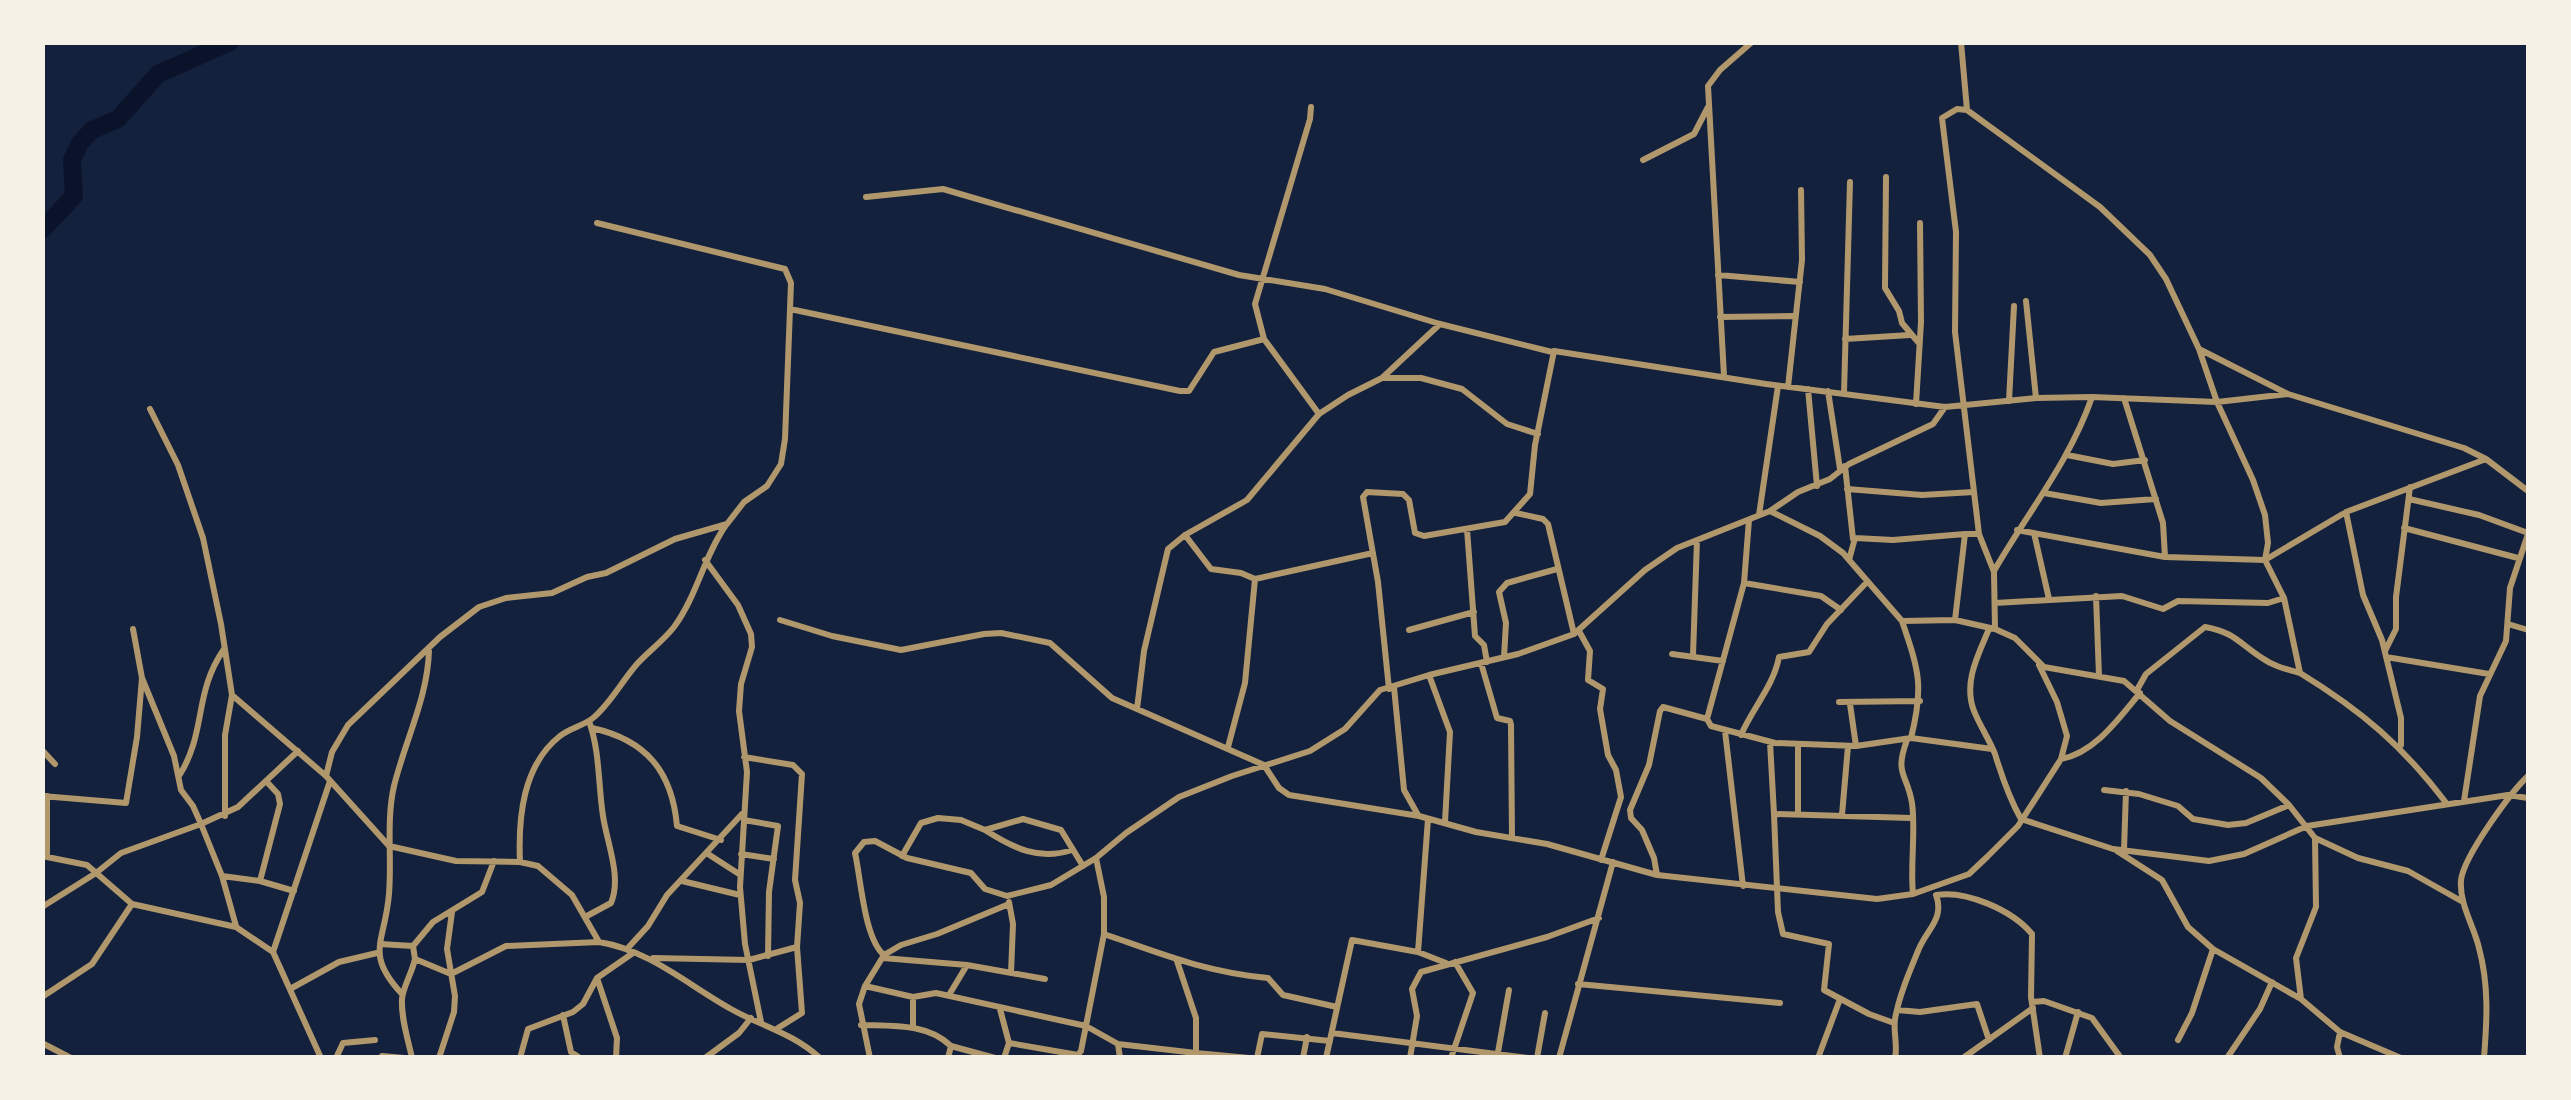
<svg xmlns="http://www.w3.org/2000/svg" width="2571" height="1100" font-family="'Source Serif 4',serif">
<rect width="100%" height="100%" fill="#14213d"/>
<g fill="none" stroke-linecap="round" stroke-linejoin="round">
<path stroke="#0b132b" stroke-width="18" d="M42,230L74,196L72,160L80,143L92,130L118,119L158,74L230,42"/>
<path stroke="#b1986c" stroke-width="6" d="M1961,42L1967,110
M1311,107L1310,119L1255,304L1264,339L1319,414
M1643,160L1694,134L1708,107
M1886,177L1885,288L1899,311L1902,323L1918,342
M866,197L943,189L1239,275L1325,289L1440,324L1552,352
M1718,275L1800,282
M2026,301L2036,398
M790,309L1180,391H1189L1214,352L1264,339
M1720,317L1793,316
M1845,339L1910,335
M2199,349L2288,394L2464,448L2486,459L2528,491
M1724,376L1708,86L1720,70L1752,42
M1382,378L1440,324
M1788,387L1802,260L1801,190
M1808,389L1817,486
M1828,391L1840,469
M1844,393L1850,182
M2124,398L2163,523L2165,557
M2009,401L2014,306
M1916,404L1921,322L1920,223
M150,409L178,465L203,538L221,624L232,695L225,735V816
M2067,455L2113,464L2145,460
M1845,466L1853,539
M1847,489L1922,495L1974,492
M2044,493L2101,503L2156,499
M2409,499L2479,515L2528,533
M1770,511L1820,536L1843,553L1902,621L1955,620L1995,629L2015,638L2044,667L2124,681L2170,721L2261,778L2289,805L2315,838L2316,907L2296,958L2301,999
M2346,512L2363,595L2382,640L2401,718V745
M1516,513L1543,519L1548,524L1574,634
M1759,515L1778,386
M1749,520L1744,583L1707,719L1711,726L1775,743L1856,746L1911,738L1992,749
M2404,528L2518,558
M1467,529L1475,636L1484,645L1487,662
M2017,530L2165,557L2265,560L2346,512L2486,459
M2034,533L2049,599
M1185,535L1211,569L1241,573L1255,579L1245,683L1228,747
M705,560L738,605L751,634L752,647L741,684L739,711L747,772L740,887L745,944L761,1022
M1849,560L1855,538L1893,540L1965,534
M1994,571C2028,512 2070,461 2092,397
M1255,579L1373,553
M1744,583L1821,596L1841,610
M2096,596L2099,676
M1995,603L2122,596L2163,609L2178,601L2268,603L2284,598
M780,620L832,636L901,650L984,634L1001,633L1050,643L1112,698L1264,765L1279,788L1289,795L1419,816L1476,832L1547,844L1657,875L1877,899L1913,894L1969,874L1987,857L2018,826L2061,759L2067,736L2057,702L2039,665
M1955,620L1965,534H1979
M1902,621C1919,671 1924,686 1911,738
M2508,624L2528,630
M1989,629C1978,655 1963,683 1974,711C1980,726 1989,739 1995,754C2002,777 2009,798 2021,819L2113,849L2209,861L2244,854L2307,826L2508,795L2528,798
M1995,629L1994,572L1979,534L1955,332L1956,232L1942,118L1957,109L1967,110L2100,207L2150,255L2166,279L2199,349L2217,402L2253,480L2265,515L2268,543L2265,560L2284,598L2300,673C2362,711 2403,746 2447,804
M1409,630L1474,612
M1579,631L1590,651L1588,680L1603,689L1600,709L1608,755L1616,770L1621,797L1601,860
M2385,651L2396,629V597L2410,487
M1672,654L1723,661
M1693,655L1697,540
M1504,657L1506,623L1499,592L1507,583L1557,569
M2386,657L2489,674
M1481,663L1497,718L1510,721L1511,725L1512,837
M1429,675L1450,732L1445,822
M1394,687L1404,790L1418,815
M1389,689L1378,582L1363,497L1367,492L1403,494L1409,500L1415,533L1424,536L1505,522L1530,494L1535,445L1554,351L1766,384L1945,407L2036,398L2092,397L2217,402L2288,394
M2137,690L2146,674L2205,627C2234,632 2239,643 2262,658C2273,666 2286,669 2300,673
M232,695L326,776L389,846L456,861L520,862L538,866L572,895L599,942C649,950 688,985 731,1009C761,1026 793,1033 820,1058
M1839,702L1920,701
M1850,704L1856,746
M1137,709L1144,651L1168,549L1185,535L1247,500L1319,414L1348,395L1382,378H1421L1462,389L1507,424L1538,434
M592,728C646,740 672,771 677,826L721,840
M1725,731L1743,886
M1741,735C1752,709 1774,685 1779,657L1809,652L1827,624L1867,582
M1907,740C1894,775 1907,773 1912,803C1916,832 1910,864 1913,894
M1770,742L1774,814
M42,750L55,764
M2061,759C2095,753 2119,718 2140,693
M179,776C207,732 193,694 224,649
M326,776L332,752L348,725L440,637L479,607L506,598L552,593L587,577L606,573L675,539L727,524L744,502L767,486L781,464L785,439L791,283L785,269L597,223
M2104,790L2139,794L2178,806L2193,819L2228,825L2246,823L2289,805
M42,796L126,803L137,737L142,678L133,629
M47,796V856
M2464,801L2480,696L2506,641L2510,588L2528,534
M1798,814V744
M1842,815L1848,746
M1428,819L1418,952L1446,963
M744,820L778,826L769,892L768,956
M985,830C1013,848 1039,861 1072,850
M2315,838L2358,858L2408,871L2463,902
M2124,850L2126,791
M2117,851L2162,880L2188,927L2213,949L2301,999L2340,1032L2401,1058
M708,854L739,874
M741,854L774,859
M42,856L87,865L132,904L236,927L273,952
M902,856L921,823L938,818L961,820L985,830L1023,819L1061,830L1083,866
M520,862C518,817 523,765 560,736C570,728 583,726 593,718C610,704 622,681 637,664C649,651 663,641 674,627C697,596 704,556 726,525
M1657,875L1654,858L1642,830L1631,818L1630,810L1649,765L1660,711L1663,707L1707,719
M222,876L260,881L294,891
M260,881L280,804L278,794L267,782
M682,881L740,895
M1936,895C1966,890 2012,910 2032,934L2031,997L2040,1058
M1009,902L1013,924L1011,973
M42,907L96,873L121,853L201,824L193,806L181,790L174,756L142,678
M585,917L611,903C622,877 607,843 603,816C598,783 600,752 589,721
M236,926L222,876L201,824L238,807L298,751
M380,944L413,946
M627,949L648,926L667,895L742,814
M884,955C864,938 861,879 855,853L864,842L875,841L907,858L971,873L985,889L1007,896L1051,885L1096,858
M653,958L749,960L797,947L800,903L795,880L802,774L793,765L744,757
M883,958L967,965L1045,979
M415,959L413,946L433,922L482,892L494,861
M597,978L617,1038L616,1058
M1578,984L1780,1003
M865,986L913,997L936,993L1086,1026L1118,1044
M290,989L339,962L377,953
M402,994C364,953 385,943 389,894C392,858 386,821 394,786C405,741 428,697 429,650
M949,995L967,965
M42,997L92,964L132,904
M2032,1002L2044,1001L2092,1018L2121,1058
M1337,1007L1283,995L1268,978C1205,972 1162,954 1104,934V897L1096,858L1126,833L1179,797L1232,776L1310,751L1345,729L1380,690L1429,675L1518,654L1574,634L1645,570L1677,548L1770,511L1798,492L1830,479L1849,464L1933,424L1945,407
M1000,1009L1009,1043
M1897,1010L1920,1012L1977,1004L1989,1040
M563,1015L571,1052L580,1058
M1894,1023L1869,1014L1824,990L1829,944L1783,934L1778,912L1774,814L1911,818
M861,1025C892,1026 927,1023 951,1046L948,1058
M913,1027V997
M778,1028L802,1013L797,947
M1332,1033L1528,1058
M2178,1040L2192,1013L2213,949
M42,1043L71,1058
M951,1046L995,1058
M1196,1053L1249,1058
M382,1056L404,1058
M321,1058L273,952L330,781
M336,1058L343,1043L375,1040
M412,1058C408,1039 401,1019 402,999C403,987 412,973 415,959L451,974L506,946L599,942
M439,1058L454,1012L455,996L447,949L452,912
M520,1058L528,1029L573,1012L583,1004L597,978L633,953
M705,1058L739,1033L751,1018
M870,1058L859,1004L865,986L884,955L901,945L937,934L1009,904
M1004,1058L1009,1043L1078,1055L1081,1051L1104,934
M1120,1058L1118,1044L1196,1053V1018L1177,961
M1257,1058L1262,1034L1330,1041
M1303,1058L1307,1037
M1326,1058L1352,940L1418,952
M1410,1058L1417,1016L1412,989L1421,972L1547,937L1599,918
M1451,1058L1473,993L1455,962
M1497,1058L1509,990
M1537,1058L1545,1013
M1559,1058L1613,862
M1818,1058L1840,999
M1895,1058C1898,1045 1893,1032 1895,1019C1899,996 1909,973 1918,951C1926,930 1945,919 1936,895
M1963,1058L2033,1008
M2065,1058L2078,1012
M2227,1058L2260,1009L2272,982
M2340,1058L2337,1047L2340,1032
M2484,1058C2487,1020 2489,985 2479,948C2474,926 2459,904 2461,880C2464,856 2510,793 2528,776"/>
</g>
<rect width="2571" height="1100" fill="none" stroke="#f6f1e7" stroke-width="90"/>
</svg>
